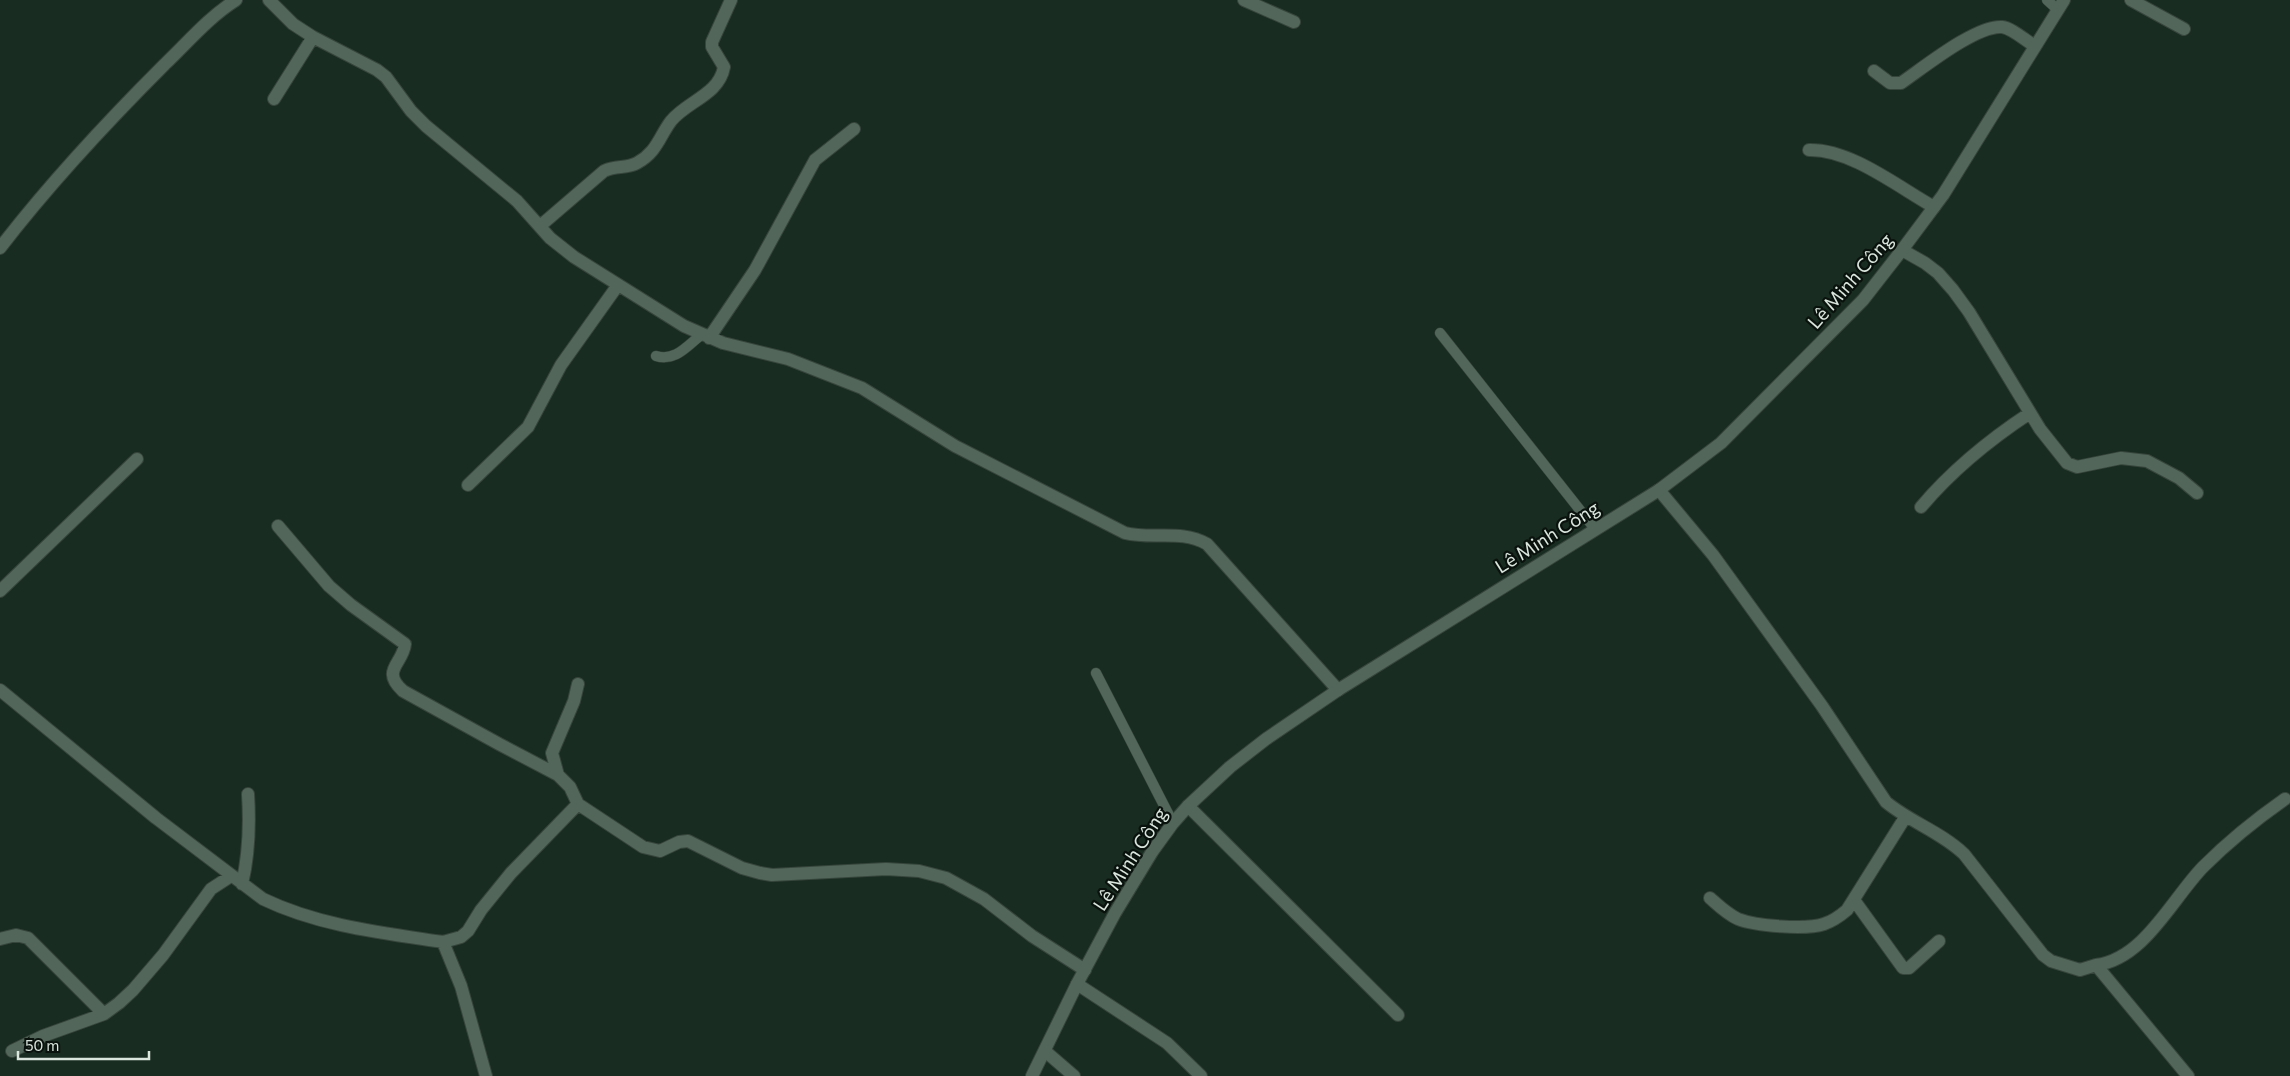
<svg xmlns="http://www.w3.org/2000/svg" width="2290" height="1076" font-family="Commissioner,sans-serif">
<rect width="100%" height="100%" fill="#192c21"/>
<g fill="none" stroke-linecap="round" stroke-linejoin="round">
<g stroke="#37463d" stroke-width="11">
<path id="service" d="M2047,0L2058,10
M1440,333L1595,529
M656,356C675,362 687,346 701,335
M1096,673L1173,823"/>
</g>
<g stroke="#37463d" stroke-width="14">
<path id="minor" d="M269,0L293,24L313,37L377,70L386,77L411,111L426,126L517,201L550,238L574,257L684,326L723,343L788,359L862,388L955,446L1125,533C1153,540 1181,529 1207,544L1338,690
M1244,0L1294,22
M2131,0L2184,29
M1874,71L1890,83H1901C1923,68 1976,25 2002,27C2012,28 2026,41 2035,46
M274,99L313,37
M1809,150C1851,149 1898,187 1934,207
M540,226L604,171C616,165 626,169 637,163C657,152 659,137 671,121C687,101 719,95 724,67L712,47V42L731,0
M0,248C50,183 107,122 165,64C188,42 209,17 236,0
M1902,250L1925,263L1938,273L1953,290L1969,312L2040,429L2067,463L2077,467L2121,458L2147,461L2179,478L2197,493
M709,338L755,270L815,160L854,129
M468,485L528,427L561,365L618,285
M1659,490L1713,555L1822,706L1886,802C1910,822 1941,832 1964,854L2043,955L2051,961L2080,970L2096,965L2188,1076
M1921,507C1953,469 1989,440 2030,413
M278,526L329,586L351,605L405,644C403,664 380,670 403,691L499,744L558,775L570,787L578,804L643,847L660,851L679,842L688,841L742,868L760,873L772,875L886,869L919,871L946,878L984,899L1032,936L1085,970
M0,591L137,459
M0,690L156,818L263,899C319,926 383,933 443,942L461,937L468,931L481,910L511,873L578,804
M558,775L552,753L574,701L578,684
M1188,806L1398,1015
M242,884C249,854 250,825 248,794
M1710,898C1719,906 1727,914 1738,919C1756,926 1806,930 1824,924C1833,921 1840,916 1847,910L1906,816
M1854,900L1903,968H1909L1939,941
M0,939L16,935L28,938L104,1014
M443,942L461,986L486,1076
M2096,965C2144,959 2172,899 2203,867C2228,842 2255,820 2285,799
M1077,984L1167,1043L1201,1076
M12,1051L43,1036L104,1014L119,1003L133,990L163,955L211,889L231,876
M1045,1051L1074,1076"/>
</g>
<g stroke="#37463d" stroke-width="14">
<path id="secondary" d="M1032,1076L1077,984L1115,913L1152,852L1173,823L1188,806L1230,767L1266,739L1338,690L1659,490L1721,443L1863,300L1902,250L1943,195L2064,0"/>
</g>
<use href="#service" stroke="#52675a" stroke-width="10"/>
<use href="#minor" stroke="#52675a" stroke-width="12"/>
<use href="#secondary" stroke="#52675a" stroke-width="12"/>
</g>
<g text-anchor="middle" stroke-width="4.5" stroke-linejoin="round" paint-order="stroke">
<g font-size="19" fill="#dae6de" stroke="#0a120d">
<text transform="translate(1850 281) rotate(-49)" y="7">Lê Minh Công</text>
<text transform="translate(1547 537) rotate(-32)" y="7">Lê Minh Công</text>
<text transform="translate(1130 859) rotate(-57)" y="7">Lê Minh Công</text>
</g>
</g>
<path d="M18 1051v8h131v-8" fill="none" stroke="#dae6de" stroke-width="2.5"/>
<text x="25" y="1051" font-size="15" fill="#dae6de" stroke="#0a120d" stroke-width="4" paint-order="stroke">50 m</text>
</svg>
